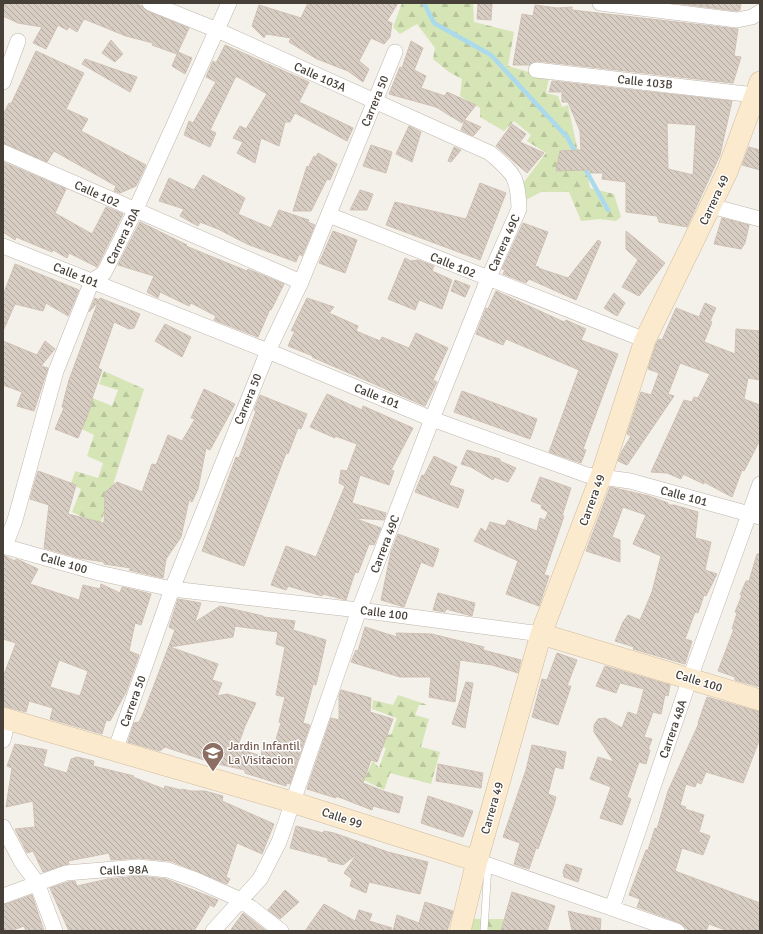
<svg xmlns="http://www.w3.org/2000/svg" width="763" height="934" font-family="Signika,sans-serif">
<defs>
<pattern id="forest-firs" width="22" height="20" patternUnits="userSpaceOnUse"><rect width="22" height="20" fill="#d6e5b6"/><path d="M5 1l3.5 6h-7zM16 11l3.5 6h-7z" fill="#b9c69d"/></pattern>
<pattern id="building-back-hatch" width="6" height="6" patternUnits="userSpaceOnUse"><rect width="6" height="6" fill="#d8cdc3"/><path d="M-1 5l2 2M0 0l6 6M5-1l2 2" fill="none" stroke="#b1a89f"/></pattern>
</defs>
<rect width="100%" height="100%" fill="#f4f0ea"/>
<path fill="url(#forest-firs)" d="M402,3H473L474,22L514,32L508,66L549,78L546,93L558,96L562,107L568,105L577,147L585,160L590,188L614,194L621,217L616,221L600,219L581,221L569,192H541L524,201V182L546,153L527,141L531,135L514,121L504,131L480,117V108L460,96L462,79L449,72L433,59L435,48L417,24L400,34L393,27Z
M104,371L144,389L100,525L72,512L81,489L71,484L75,471L98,478L103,463L87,456L94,435L82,429V414L90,397L112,406L118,390L99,384Z
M398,695L428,705H419L415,715L429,719L421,747L440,752L431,784L390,773L384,790L364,780L373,761L379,768L386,748L365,741L369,730L391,735L397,718L372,709L373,700L393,705Z
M463,919H504L501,931H458Z"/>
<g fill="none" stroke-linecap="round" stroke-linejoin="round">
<path stroke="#abdaec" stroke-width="4.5" d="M424,3L434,23L491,55L567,137L577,155
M583,165L608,210"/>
</g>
<path fill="url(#building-back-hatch)" stroke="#cfc1b4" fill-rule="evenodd" d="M3,3H133L142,6L147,11L189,28L177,54L152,45L153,43L126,36L84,19L77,32L69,27L67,30L58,25L46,49L33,43L42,27L18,23L3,16Z
M308,3H398L387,21L392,23L390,37L384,44L371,38L359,61L369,69L363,82L348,71L317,59L289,42L291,38L266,34L264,38L252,26L259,5L301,18Z
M478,3H492L491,20L477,19Z
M673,3H741L740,10L737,11Z
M535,5L557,8L572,7V10L738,29L734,56L741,57L733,83L537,61L529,65H513L522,14L533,16Z
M111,40L123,54L115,62L102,53Z
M411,41L423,48L414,70L426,76L421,88L445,96L447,92L476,105L462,123L436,107L389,94L400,67L402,68Z
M225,45L309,82L299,102L353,128L347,141L295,113L290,122H285L279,146L261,138L255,163L237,153L243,142L233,138L240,126L246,129L267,94L236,76L210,130L216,133L210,147L184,135L189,121L193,123L216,82L206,77L213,61L216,63Z
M36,51L84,73L66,109L88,119L81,131L146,165L136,186L120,193L114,191L116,186L54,151L47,162L3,143V115L9,103L11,104Z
M178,52L192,58L185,74L172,66Z
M85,59L137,77L130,92L82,64Z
M552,81L732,101L720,155L687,227L659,222L657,216L626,212V182L602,179L603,173H590V170L556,171L560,151L581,150L580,131L568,102H562V92H549ZM667,123L696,125L693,175L668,169Z
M465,120L481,127L473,136L461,130Z
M512,124L526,134L520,142L544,153L527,173L496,146Z
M409,126L421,132L412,162L396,154Z
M371,145L392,152L386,173L363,166Z
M454,147L461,150L451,162L448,161Z
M749,147L760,150V170L742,165Z
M318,153L337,164L330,180L327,179L311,211H293L307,166L308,168L314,156L316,157Z
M3,162L66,189L55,213L92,234L106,207L123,214L97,267L69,253L67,258L53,250L52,252L16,237L15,240L3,232Z
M203,175L245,198L238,214L271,228L279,210L309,220L308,222L315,225L302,256L299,254L296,262L247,244L218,229L200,222L198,226L180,216L184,209L159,201L169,178L194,190Z
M480,183L506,193L480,260L386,225L395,202L466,219Z
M360,190L373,194L367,210H350Z
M722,218L749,225L745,243L741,249L714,244Z
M140,222L187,245L186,246L247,271L248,269L284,284L271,310L270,309L258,337L214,320L216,316L191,303L189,306L160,292L158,298L147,292L154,276L118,265Z
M523,223L548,232L535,266L539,267L538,268L568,278L598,240L601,242L576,300L529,279L526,283L503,274L505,270L502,269Z
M333,231L357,240L345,273L319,263Z
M626,231L665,263L639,296L622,287L638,260L626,249Z
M405,258L411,261L418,260L434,266L432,271L452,280L442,309L419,300L415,310L388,299Z
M15,264L79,290L68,316L46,303L43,311L15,304L3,331V295Z
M455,280L470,286L465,297L451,291Z
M496,291L564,322L566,320L586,329L581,340L618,354L583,449L586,450L581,463L549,452L579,370L506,339L503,345L476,334L486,308L488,309Z
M614,293L625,303L617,316L604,308Z
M95,298L99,300L100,298L140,314L134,328L129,329L114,322L98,368L102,370L92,398L93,399L87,417L78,438L55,429L64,408L62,407L69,380L98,302L89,312Z
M307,298L334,307L329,313L358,326L356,331L380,341L382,337L409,348L416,333L448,348L433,380L437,382L425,406L312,357L313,356L288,346L295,331H291Z
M705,303L716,308L710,321L712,322L704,342L735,354L736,329L760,331V380L748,378L744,399L760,405V440L744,471L742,470L732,497L704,482V484L683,474L681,479L667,473L651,472L684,400L692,402L694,397L698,398L710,374L680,363L668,394L674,396L627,465L618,461L622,451L631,436L627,434L641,392L651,395L659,373L648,369L656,344L659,339L662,340L676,308L699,317Z
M165,324L191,337L182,357L155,341Z
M3,341L37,355L45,341L55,349L41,366L48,368L34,411L17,406L22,392L3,385Z
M204,389L235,404L210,450L206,448L198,489L192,502L189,500L181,537L166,559L163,578L129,570L131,568L104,564V562L79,558L44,548L49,505L30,499L38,471L76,485L68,514L104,523L105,492L117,482L142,492L152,464L156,465L168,435L182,441L195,419L191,418Z
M462,391L537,419L530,439L454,412Z
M327,394L362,410L363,406L413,428L391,470L394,471L389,485L360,475L352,503L386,513L384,520L354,518L381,528L374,545L369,544L358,573L355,572L346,600L323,594L322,596L288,586L286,590L271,585L286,546L316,557L345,486L339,483L341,470L347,471L357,444L335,436V438L310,427Z
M260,395L307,414L301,429L298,428L288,454L286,453L244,566L202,551L236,457L239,458L256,411L254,410Z
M467,450L500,459V461L516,468L508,482L494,477L493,480L471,467L461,464Z
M434,456L457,467L449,485L464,490L458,508L415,492L422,475L424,476Z
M540,477L571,488L562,516H564L544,575L549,576L539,606L506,594L518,561L474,541L481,528L486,532L490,522L505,526L508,520L537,531L540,518L545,520L548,512L541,508L542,505L531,501Z
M610,487L649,496L668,503L667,505H674L698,512L695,538L711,542L705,570L717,574L706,596L704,595L698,613L695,612L685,639L692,641L685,664L633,649L634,647L615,641L623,622L628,615L640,620L652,592L661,556L633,544L646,515L623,507L612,537L620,540V562L586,551Z
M398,534L439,549L433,567L421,562L404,607L381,600L391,552Z
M757,554H760V687L735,680V677L718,671L734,629H732L737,613L735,612L742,595H740L746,581H749Z
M3,555L15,561L16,559L21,561L38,569L30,584L79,600L83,585L100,589L101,584L120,593L122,587L151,594L141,625L135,623L129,651L139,655L126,692L110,721L106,720L102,734L50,719L53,708L29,701L26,712L3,706V677L16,643L3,639ZM59,660L88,671L80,696L50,687Z
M438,593L475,603L472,616L446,609L445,612L433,610Z
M178,599L201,603L195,622L220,606L263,616V617L295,621L293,630L326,640L316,685L313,684L303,723L310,725L290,784L287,783L286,786L245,773V770L213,763L165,747L160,751L128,742L134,723L139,722L143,714L175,630L169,627ZM235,626L278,632L276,644L285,647L276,695L285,697L279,722L281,723L273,749L263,746L261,756L237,748L245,726L256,703L227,694L217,696L222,683L212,680L218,664L170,647L233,637Z
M365,627L397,637L396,633L432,634L484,647L483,650L521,660L518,673L492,665L460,660L455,702L429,697L431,677H400L351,662L356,650L358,651Z
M557,653L577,660L567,686H571L558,725L532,717L542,679L547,680Z
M605,666L670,685L668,696L665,695L661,714L653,712L644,737L652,739L648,750H650L646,764L639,762L627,797L631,799L622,825L600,818L611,787L590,779L598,757L614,762L594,732V725L598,719L605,718L622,728L628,712L637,715L644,689L620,683L616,693L596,686Z
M466,682L473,683L465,728L452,724Z
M341,690L371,698L370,712L393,719L377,762L371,760L363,783L383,791L403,797L399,813L373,806L372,810L336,796V798L307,789L331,718L339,720V696Z
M707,697L760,712V738L743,783L706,772L701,784L697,782L695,787L686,784L680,805L686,807L685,809L704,815L699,832L710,836L703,855L682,848L675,871L760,903V931H728L709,924L706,931H689L680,923L637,907L640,899L629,895L646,850H648L655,828L657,829L668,791L699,723H698Z
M15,744L47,750L43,766L67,773L71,759L77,757L94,761L93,766L134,776L133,777L164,789L165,786L181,790L182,789L191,791H205L223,796L222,801L274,824L262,854L237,843L226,877L230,879L227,884L171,861L139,858L111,860L109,853L68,861L69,864L43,872L33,851L27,853L15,829L35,827L33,801L6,807L12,768L7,766Z
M532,745L566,752L563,769L555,767L548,794L556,797L554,805L538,849L536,848L529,869L514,864L520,843L503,837L526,770Z
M438,764L483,773L481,788L436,781Z
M428,796L473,811L463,837L421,823Z
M296,826L323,833L324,831L334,833L388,852L428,862L420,894L369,882L366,893L350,886L352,879L344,873L357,854L343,865L328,861V858L290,848Z
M566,864L582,869L578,882L564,877L563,872Z
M138,876L166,879L218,900L214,907L210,905L194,931H69L50,888L68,882L75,881L77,886L108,879Z
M285,890L299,902L280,919L268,910Z
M512,892L555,906L547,931H501Z
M32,895L44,931H26L24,926L10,931H3V905Z
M425,902L453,911L447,931H393L397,915L419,923Z
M324,904L355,921L359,910L372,914L369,921L392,928L391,931H305Z
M568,911L601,919L600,931H572Z
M243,913L266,931H230Z"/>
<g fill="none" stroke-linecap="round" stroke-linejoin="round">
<g stroke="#bfb6ad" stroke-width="8">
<path id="lane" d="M484,931L488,865"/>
</g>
<g stroke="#bfb6ad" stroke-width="16">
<path id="street" d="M150,3L217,30L490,153C514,174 518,176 519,209L488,279L432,419L359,610L279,842L260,879L213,931
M600,3L737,20L752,17L760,12
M536,70L755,95
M3,82L18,41
M3,152L301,282
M711,206L760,219
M329,215L645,340
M3,246L268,351L432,419L587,475L630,481L760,517
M3,546L99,573L172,589L359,610L541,634
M5,546L15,520L56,371L92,281L104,273L135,211L229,3
M3,740L8,719
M115,751L172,589L268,351L301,282L395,52
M3,827L21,861L37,883L55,931
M477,861L677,931
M3,896L66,873L138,867L168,870L194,879L241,900L281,931
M612,908L690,678L760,484"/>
</g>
<g stroke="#d0bc9d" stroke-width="22">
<path id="secondary" d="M541,634L760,700
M3,718L292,802L477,861
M460,931L477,861L541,634L601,476L645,340L727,172L760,82"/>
</g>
<use href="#lane" stroke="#fff" stroke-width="7"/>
<use href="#street" stroke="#fff" stroke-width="15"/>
<use href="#secondary" stroke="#fbeacd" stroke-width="21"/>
</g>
<defs>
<g id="school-pin" transform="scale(1.15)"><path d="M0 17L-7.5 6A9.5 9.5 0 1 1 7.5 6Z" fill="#8d6e63" stroke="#fff"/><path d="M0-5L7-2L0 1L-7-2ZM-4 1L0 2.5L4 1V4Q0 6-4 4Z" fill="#fff"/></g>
</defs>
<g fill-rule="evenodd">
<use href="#school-pin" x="213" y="753"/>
</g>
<g text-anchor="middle" stroke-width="3" stroke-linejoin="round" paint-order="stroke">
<g font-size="12" fill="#474039" stroke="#fff">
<text transform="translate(320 77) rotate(24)" y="4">Calle 103A</text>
<text transform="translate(645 82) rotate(6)" y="4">Calle 103B</text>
<text transform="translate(375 101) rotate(-68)" y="4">Carrera 50</text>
<text transform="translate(97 194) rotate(24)" y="4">Calle 102</text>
<text transform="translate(714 200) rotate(-65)" y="4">Carrera 49</text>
<text transform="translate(123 236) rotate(-64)" y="4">Carrera 50A</text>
<text transform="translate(504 243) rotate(-66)" y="4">Carrera 49C</text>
<text transform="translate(453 265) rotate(22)" y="4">Calle 102</text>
<text transform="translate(76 275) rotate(22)" y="4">Calle 101</text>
<text transform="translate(377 396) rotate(22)" y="4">Calle 101</text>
<text transform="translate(248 399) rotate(-68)" y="4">Carrera 50</text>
<text transform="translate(684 496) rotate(15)" y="4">Calle 101</text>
<text transform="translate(592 500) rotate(-70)" y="4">Carrera 49</text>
<text transform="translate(385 544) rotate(-69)" y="4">Carrera 49C</text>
<text transform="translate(64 563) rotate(16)" y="4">Calle 100</text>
<text transform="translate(384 613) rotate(7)" y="4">Calle 100</text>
<text transform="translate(699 681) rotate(17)" y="4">Calle 100</text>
<text transform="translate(133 701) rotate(-70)" y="4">Carrera 50</text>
<text transform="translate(673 729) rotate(-71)" y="4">Carrera 48A</text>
<text transform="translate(492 808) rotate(-74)" y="4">Carrera 49</text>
<text transform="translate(342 818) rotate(18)" y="4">Calle 99</text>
<text transform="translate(124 870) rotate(-2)" y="4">Calle 98A</text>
</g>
<g font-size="12" fill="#785e54" stroke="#fff" text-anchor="start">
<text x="228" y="750">Jardin Infantil<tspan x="228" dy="14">La Visitacion</tspan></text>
</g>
</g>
<rect width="763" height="934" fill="none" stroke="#474039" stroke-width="8"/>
</svg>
